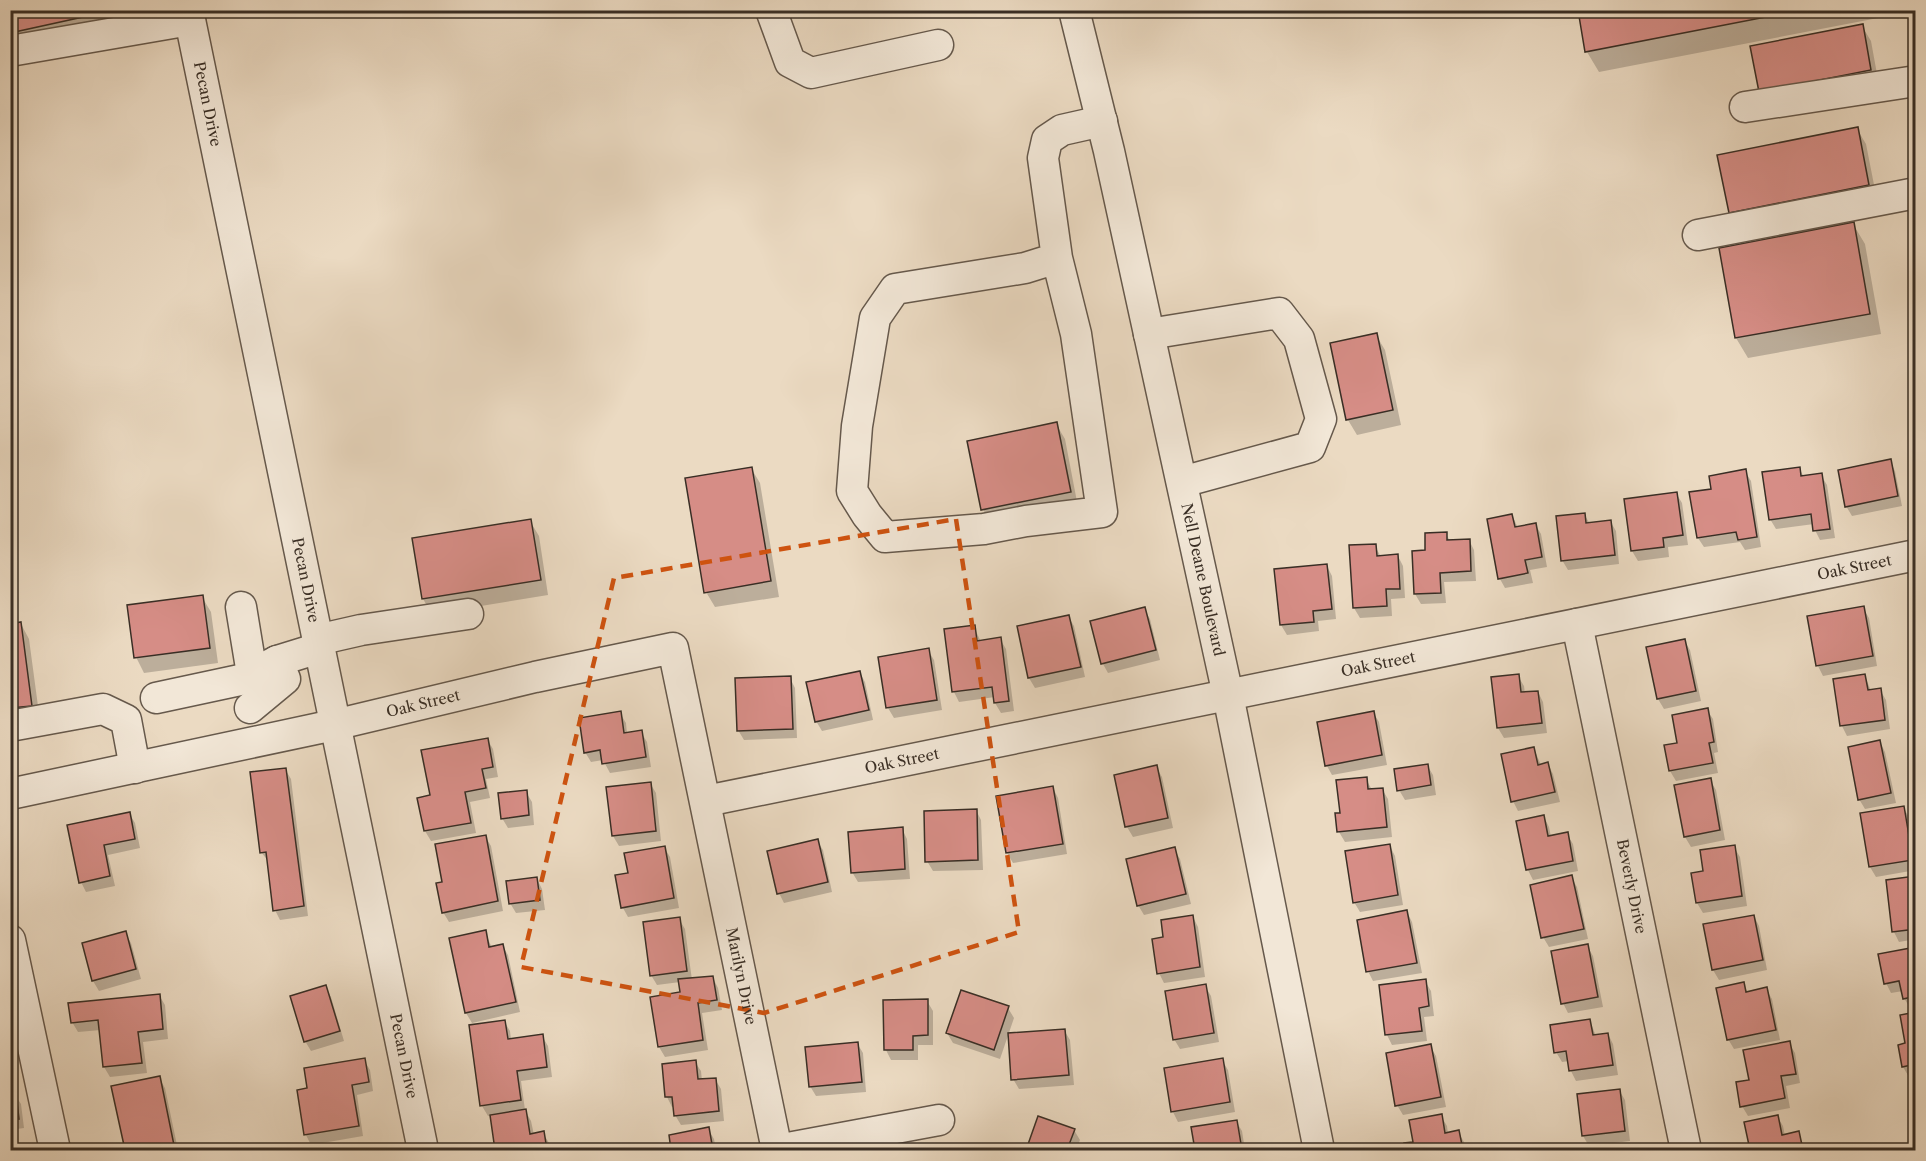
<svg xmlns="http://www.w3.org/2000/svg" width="1926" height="1161" font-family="'Libre Caslon Text',serif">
<rect width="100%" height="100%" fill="#ebdac2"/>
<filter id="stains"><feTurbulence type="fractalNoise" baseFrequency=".00333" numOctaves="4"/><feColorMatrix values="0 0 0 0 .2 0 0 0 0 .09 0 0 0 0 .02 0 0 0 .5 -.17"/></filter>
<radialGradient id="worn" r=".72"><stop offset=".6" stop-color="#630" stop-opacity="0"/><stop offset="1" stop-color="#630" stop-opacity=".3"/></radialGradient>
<path fill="#0003" d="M10,10H127L129,24L10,44Z
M1579,10H1877L1878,18L1599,72L1587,52Z
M1862,26L1871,41L1879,85L1769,107Z
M1857,129L1866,144L1877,200L1739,228L1730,213Z
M1853,224L1865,244L1881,334L1748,358L1736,338Z
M1376,335L1385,350L1401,425L1357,435L1348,420Z
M1056,424L1065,439L1078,507L991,525L983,509Z
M1890,461L1895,471L1902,506L1852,516L1846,506Z
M751,468L760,483L779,597L715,607L706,592Z
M1799,468L1804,477L1821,475L1827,485L1835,538L1820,540L1815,530L1814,524L1776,529L1770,519Z
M1745,471L1751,481L1761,547L1745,550L1740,542L1704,547L1698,538L1713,490Z
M1676,493L1682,503L1688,545L1668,547L1669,557L1638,561L1632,551L1625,500Z
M1584,514L1590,524L1610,521L1616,531L1619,564L1568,570L1562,560Z
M1512,515L1518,528L1535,524L1541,534L1547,567L1530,570L1533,583L1505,588L1500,579Z
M530,521L539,536L548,595L432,614L423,599L414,540Z
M1446,534L1450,541L1469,540L1474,550L1476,581L1444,582L1446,603L1421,604L1415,594L1427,552Z
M1375,546L1381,557L1398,556L1403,566L1405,598L1391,599L1392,616L1360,618L1354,608Z
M1327,566L1332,576L1336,619L1318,621L1319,631L1287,635L1281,625Z
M202,597L211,612L218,663L144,673L136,657Z
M1863,608L1869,618L1877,666L1823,676L1818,666L1809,617Z
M1144,609L1150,619L1160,660L1108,673L1103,664Z
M1068,616L1074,626L1085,677L1035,688L1029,678L1019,627Z
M21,624L29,639L40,721L10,714V625Z
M974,627L981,642L1000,639L1006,649L1014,711L1001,713L995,703V697L959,702L954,692Z
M1684,640L1690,650L1701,701L1664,709L1658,699Z
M928,650L934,660L942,710L894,718L888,708L880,658Z
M860,673L865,682L873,720L822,731L816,721Z
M1518,676L1524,686L1525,694L1538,692L1543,702L1547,733L1504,738L1498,728Z
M1865,676L1871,691L1880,690L1886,700L1890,729L1847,736L1842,726L1835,680Z
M790,678L795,688L797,738L744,740L738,730Z
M1707,710L1713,719L1718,752L1714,753L1718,773L1676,781L1670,771L1679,744Z
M1373,712L1379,722L1387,765L1332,775L1327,766Z
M620,713L626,723L627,734L641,732L647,742L651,767L610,773L603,760L591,762L585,752Z
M487,739L493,749L498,777L486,779L490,798L470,802L476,833L431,841L425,831L431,796Z
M1880,742L1885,752L1896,803L1865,809L1859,799Z
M1534,749L1541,765L1548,764L1553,774L1560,802L1518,811L1513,801Z
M1427,765L1433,775L1436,795L1405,800L1399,790Z
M1156,767L1162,777L1173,828L1133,837L1127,827L1116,776Z
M285,769L291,779L308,916L280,920L275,910L269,862L261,852Z
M1366,779L1372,790L1382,789L1388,799L1392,837L1345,842L1339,832L1337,815L1341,814Z
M1710,780L1716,790L1725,840L1691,847L1685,837L1676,786Z
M650,783L656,793L661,841L619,846L613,836Z
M1053,788L1058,798L1067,854L1013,863L1007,853Z
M526,792L532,802L534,825L508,828L502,818Z
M1903,807L1909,817L1916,856V870L1876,877L1870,867Z
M976,810L981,820L983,870L933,871L927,861Z
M129,813L135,823L140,848L108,855L115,886L86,892L81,882L69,826Z
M1544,817L1549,827L1551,837L1567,834L1573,844L1578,871L1533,880L1528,870Z
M902,829L907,839L910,879L858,882L852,872Z
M485,836L491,846L503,911L449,922L443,912L444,883Z
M817,841L823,850L832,892L784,903L779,893Z
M1390,846L1395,856L1403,905L1360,912L1354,902Z
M664,847L670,857L679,908L628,917L623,908L630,874Z
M1734,847L1740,857L1747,906L1703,913L1697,903L1705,873Z
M1174,849L1180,859L1191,904L1144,915L1138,905Z
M1571,877L1577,887L1588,939L1549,947L1543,937Z
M1915,878L1916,939L1899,942L1894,932Z
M537,879L542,889L545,910L516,913L510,903Z
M1407,912L1412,922L1422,973L1373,981L1368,971Z
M1754,916L1759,926L1767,970L1719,980L1713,970Z
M1193,917L1198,927L1205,977L1164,983L1159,973L1165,938Z
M679,919L685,929L692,980L713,978L718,988L722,1010L702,1013L708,1050L665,1057L659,1047L682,993L680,982L657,985L651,975Z
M485,932L492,948L502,945L508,955L520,1012L472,1023L466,1013L451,940Z
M125,933L131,943L141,979L99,991L93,981Z
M1587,946L1593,956L1603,1007L1568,1013L1563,1003Z
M1916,948V1007L1910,1008L1904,998L1903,991L1891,993L1886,983Z
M1425,981L1431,991L1434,1016L1424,1017L1427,1041L1392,1045L1387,1035Z
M1743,984L1748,993L1766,989L1772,999L1780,1040L1734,1049L1728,1039Z
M1205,986L1211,996L1219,1042L1180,1049L1174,1039Z
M326,987L331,997L344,1041L311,1051L305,1041Z
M159,995L165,1005L168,1039L143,1042L147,1073L110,1077L104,1067L101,1030L78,1032L72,1022Z
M927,1001L933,1011V1045H918V1060H891L886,1050Z
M1008,1008L1014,1018L1000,1059L953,1043L947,1033Z
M1916,1013V1075L1909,1077L1903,1067Z
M504,1021L510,1031L511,1040L542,1036L548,1046L552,1077L521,1081L525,1110L531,1121L534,1135L543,1133L549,1143L550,1150H497L492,1115L488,1116L482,1106L470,1026Z
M1590,1021L1596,1036L1608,1034L1613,1044L1618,1075L1576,1081L1571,1071L1569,1061L1562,1062L1556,1052Z
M1064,1030L1070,1040L1074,1085L1019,1089L1013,1079Z
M857,1043L863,1053L866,1092L816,1096L810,1086Z
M1789,1043L1795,1053L1800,1083L1786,1086L1790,1108L1748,1116L1742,1106L1751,1081Z
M1430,1046L1436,1056L1446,1107L1403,1115L1397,1105Z
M364,1060L370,1070L373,1091L357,1095L363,1136L311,1145L306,1135L299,1091L309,1090Z
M1222,1060L1228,1070L1235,1112L1178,1122L1173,1112L1166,1069Z
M695,1062L701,1071L702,1081L715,1079L721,1089L724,1121L681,1125L675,1115L674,1107H672L667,1097Z
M159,1078L165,1088L178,1150H126L113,1087Z
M1619,1090L1625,1100L1630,1141L1589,1146L1583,1136Z
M10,1095H15L21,1104L24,1128L10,1130Z
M1441,1116L1447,1126L1448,1134L1458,1132L1464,1142L1465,1150H1406L1405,1145L1415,1143Z
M1777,1116L1783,1126L1785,1136L1798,1133L1806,1150H1751L1746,1123Z
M1039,1118L1074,1130L1080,1140L1076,1150H1028Z
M1236,1121L1242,1131L1245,1150H1197L1193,1128Z
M708,1129L714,1139L716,1150H673L671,1136Z
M365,1145L368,1150H326Z"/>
<path fill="#d68d86" stroke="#392e25" stroke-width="1.5" d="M10,10H115L10,33Z
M1578,10H1802L1585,52Z
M1863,24L1871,70L1759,92L1750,46Z
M1858,127L1869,185L1729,213L1717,155Z
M1854,222L1870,314L1735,338L1719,248Z
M1377,333L1393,410L1346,420L1330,343Z
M1057,422L1071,492L981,510L967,441Z
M1916,431V459L1911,432Z
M1891,459L1898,496L1845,507L1838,470Z
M752,467L771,581L704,593L685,478Z
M1800,467L1801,476L1822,473L1830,529L1813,531L1811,514L1769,520L1762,472Z
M1746,469L1757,537L1738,540L1736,532L1697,538L1689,492L1711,489L1709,476Z
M1677,492L1683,535L1663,538L1664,547L1631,551L1624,499Z
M1585,513L1586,523L1611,520L1615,555L1561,561L1556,516Z
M1512,514L1515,527L1536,523L1542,557L1525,560L1528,573L1498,579L1487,519Z
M531,519L541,580L422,599L412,538Z
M1447,532V540L1470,539L1471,571L1440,573L1441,593L1414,594L1412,551L1425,550V533Z
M1376,544L1377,556L1398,554L1400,589H1386L1387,606L1353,608L1349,545Z
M1327,564L1332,609L1313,611L1314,622L1280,625L1274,569Z
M203,595L210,648L134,658L127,605Z
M1864,606L1873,656L1816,666L1807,616Z
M1145,607L1156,650L1101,664L1090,621Z
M1069,615L1081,667L1028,678L1017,626Z
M21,622L32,706L10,708V624Z
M975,625L977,641L1001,637L1009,701L994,703L992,687L952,692L944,629Z
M1685,639L1696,691L1657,699L1646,647Z
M929,648L937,700L886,708L878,657Z
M860,671L869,710L815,722L806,682Z
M1519,674L1521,692L1538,691L1542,723L1497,728L1491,677Z
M1865,674L1868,690L1881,688L1885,720L1840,726L1833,679Z
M791,676L793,729L737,731L735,678Z
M1708,708L1714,742L1709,743L1713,763L1669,771L1664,745L1677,743L1672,715Z
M621,711L624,733L642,730L646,757L602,764L600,750L584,753L579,718Z
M1374,711L1382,755L1325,766L1317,722Z
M488,738L493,767L482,769L486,788L465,792L471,823L424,831L417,798L430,795L421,750Z
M1880,740L1891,793L1858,800L1848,747Z
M1534,747L1538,765L1548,762L1555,792L1511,802L1501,754Z
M1428,764L1431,785L1397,791L1394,769Z
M1157,765L1168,818L1125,827L1114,775Z
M286,768L304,906L273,911L266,852L260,853L250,772Z
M1367,777L1368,789L1383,788L1387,827L1337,832L1335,813H1340L1336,780Z
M1711,778L1720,830L1684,837L1674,785Z
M651,782L656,831L612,836L606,787Z
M1053,786L1063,844L1006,853L996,796Z
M527,790L529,815L501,819L498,793Z
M1904,806L1913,860L1869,867L1860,813Z
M977,809L978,860L925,862L924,811Z
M130,812L135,839L104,845L110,876L79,883L67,825Z
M1544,815L1548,836L1568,832L1573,861L1526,870L1516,821Z
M903,827L905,869L851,873L848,832Z
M486,835L498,901L442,913L436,883L442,882L435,844Z
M818,839L828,882L777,894L767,851Z
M1390,844L1398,895L1353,903L1345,851Z
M1735,845L1742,896L1696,903L1691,873L1703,871L1700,850Z
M665,846L674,898L621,908L615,875L628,873L624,853Z
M1175,847L1186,894L1137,906L1126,859Z
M1572,875L1584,929L1541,938L1530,885Z
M1915,876L1916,929L1892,932L1886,880Z
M537,877L540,900L509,904L506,881Z
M1407,910L1417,963L1366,972L1357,920Z
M1193,915L1200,967L1157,974L1152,939L1163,937L1161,920Z
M1754,915L1763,960L1712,970L1703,924Z
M680,917L687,971L650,976L643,922Z
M486,930L489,947L503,944L516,1002L465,1013L449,938Z
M126,931L136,969L92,981L82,943Z
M1588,944L1598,997L1561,1004L1551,951Z
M1916,947V996L1903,999L1899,981L1884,984L1878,954Z
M713,976L717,1000L698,1003L703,1040L658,1047L650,997L680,992L678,979Z
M1426,979L1429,1006L1419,1008L1422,1031L1385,1035L1379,985Z
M1744,982L1746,992L1767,987L1776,1030L1727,1040L1716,988Z
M1206,984L1214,1033L1173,1040L1165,991Z
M326,985L340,1031L304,1042L290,996Z
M961,990L1009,1006L994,1050L946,1033Z
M160,994L163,1029L138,1032L142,1063L103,1067L98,1020L71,1023L68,1003Z
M928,999V1035L913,1036V1050H884L883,1000Z
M1916,1012V1064L1902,1067L1898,1045L1905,1043L1900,1015Z
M1590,1019L1593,1035L1608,1033L1613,1065L1569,1071L1566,1051L1554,1053L1550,1025Z
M505,1020L508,1039L543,1034L547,1067L517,1071L521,1100L480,1106L469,1025Z
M1065,1029L1069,1075L1011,1080L1008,1033Z
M1790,1041L1796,1074L1781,1076L1785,1098L1740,1107L1736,1082L1749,1080L1743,1050Z
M858,1042L862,1082L809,1087L805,1047Z
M1431,1044L1441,1097L1395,1106L1386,1053Z
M365,1058L369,1082L352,1085L359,1126L304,1135L297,1090L307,1088L304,1068Z
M1223,1058L1230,1102L1171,1112L1164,1068Z
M696,1060L698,1079L716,1078L719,1111L674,1116L672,1097H665L662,1064Z
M160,1076L175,1150H146L145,1146L125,1150L111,1086Z
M1620,1089L1625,1131L1582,1136L1577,1094Z
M16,1093L19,1119L10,1120V1094Z
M526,1109L530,1134L544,1131L547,1150H495L490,1115Z
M1442,1114L1445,1133L1459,1130L1463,1150H1405L1404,1143L1413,1142L1409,1120Z
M1778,1115L1782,1135L1799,1131L1803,1150H1750L1744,1122Z
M1038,1116L1075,1129L1067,1150H1026Z
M1237,1120L1242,1150H1195L1191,1127Z
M709,1127L713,1150H671L669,1135Z
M366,1144L367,1150H324V1149Z"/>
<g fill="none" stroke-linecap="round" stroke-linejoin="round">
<g stroke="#66594c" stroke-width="33">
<g id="minor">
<path id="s1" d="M188,10L423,1150"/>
<path d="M771,10L790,62L811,73L938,45"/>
<path id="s2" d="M1074,10L1109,151L1228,695L1319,1150"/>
<path d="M10,51L190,20"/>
<path d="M1745,107L1916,81"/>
<path d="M1698,235L1916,193"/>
<path d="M1057,258L1025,268L895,289L875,318L857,426L852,491L867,515L885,537L984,529L1026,521L1102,512L1076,334L1057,258L1043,158L1047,140L1062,130L1102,121"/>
<path d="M1149,334L1279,313L1299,339L1321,419L1310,447L1182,482"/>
<path d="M241,607L252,674"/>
<path id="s3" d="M1577,624L1686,1150"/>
<path d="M317,640L361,630L468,614"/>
<path d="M156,698L240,680L277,661L319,648"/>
<path d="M250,708L285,679L277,661"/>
<path d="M10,726L103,709L126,720L135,768"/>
<path id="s4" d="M10,794L334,725L535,677L673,648L777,1150"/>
<path id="s5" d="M706,801L1916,555"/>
<path d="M10,940L55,1150"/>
<path d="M777,1150L939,1120"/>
</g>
</g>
<use href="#minor" stroke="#f2e7d7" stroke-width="30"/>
</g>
<path fill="none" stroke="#ce5310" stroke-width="4.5" stroke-dasharray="12 8" stroke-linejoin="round" d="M956,519L1019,932L764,1013L521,967L614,578Z"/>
<g text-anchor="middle" stroke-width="4.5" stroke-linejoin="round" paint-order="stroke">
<g font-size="15" fill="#392e25" stroke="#f2e7d7">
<text dy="5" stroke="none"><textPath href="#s1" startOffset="96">Pecan Drive</textPath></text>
<text dy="5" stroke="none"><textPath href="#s5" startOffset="1172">Oak Street</textPath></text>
<text dy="5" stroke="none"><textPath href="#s2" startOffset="584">Nell Deane Boulevard</textPath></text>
<text dy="5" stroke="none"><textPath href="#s1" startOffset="582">Pecan Drive</textPath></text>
<text dy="5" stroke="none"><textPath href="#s5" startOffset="686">Oak Street</textPath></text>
<text dy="5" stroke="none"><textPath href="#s4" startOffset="423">Oak Street</textPath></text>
<text dy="5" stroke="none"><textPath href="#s5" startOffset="200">Oak Street</textPath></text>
<text dy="5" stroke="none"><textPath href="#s3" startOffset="268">Beverly Drive</textPath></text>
<text dy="5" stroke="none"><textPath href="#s4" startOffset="1014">Marilyn Drive</textPath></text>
<text dy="5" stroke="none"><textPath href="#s1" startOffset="1068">Pecan Drive</textPath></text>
</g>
</g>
<rect width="1926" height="1161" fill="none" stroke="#ebdac2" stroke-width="36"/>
<rect x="12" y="12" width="1902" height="1137" fill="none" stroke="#392e25" stroke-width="3"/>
<rect x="18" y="18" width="1890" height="1125" fill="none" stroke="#392e25" stroke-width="1.5"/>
<rect width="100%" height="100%" filter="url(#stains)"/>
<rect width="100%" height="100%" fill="url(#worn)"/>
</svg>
